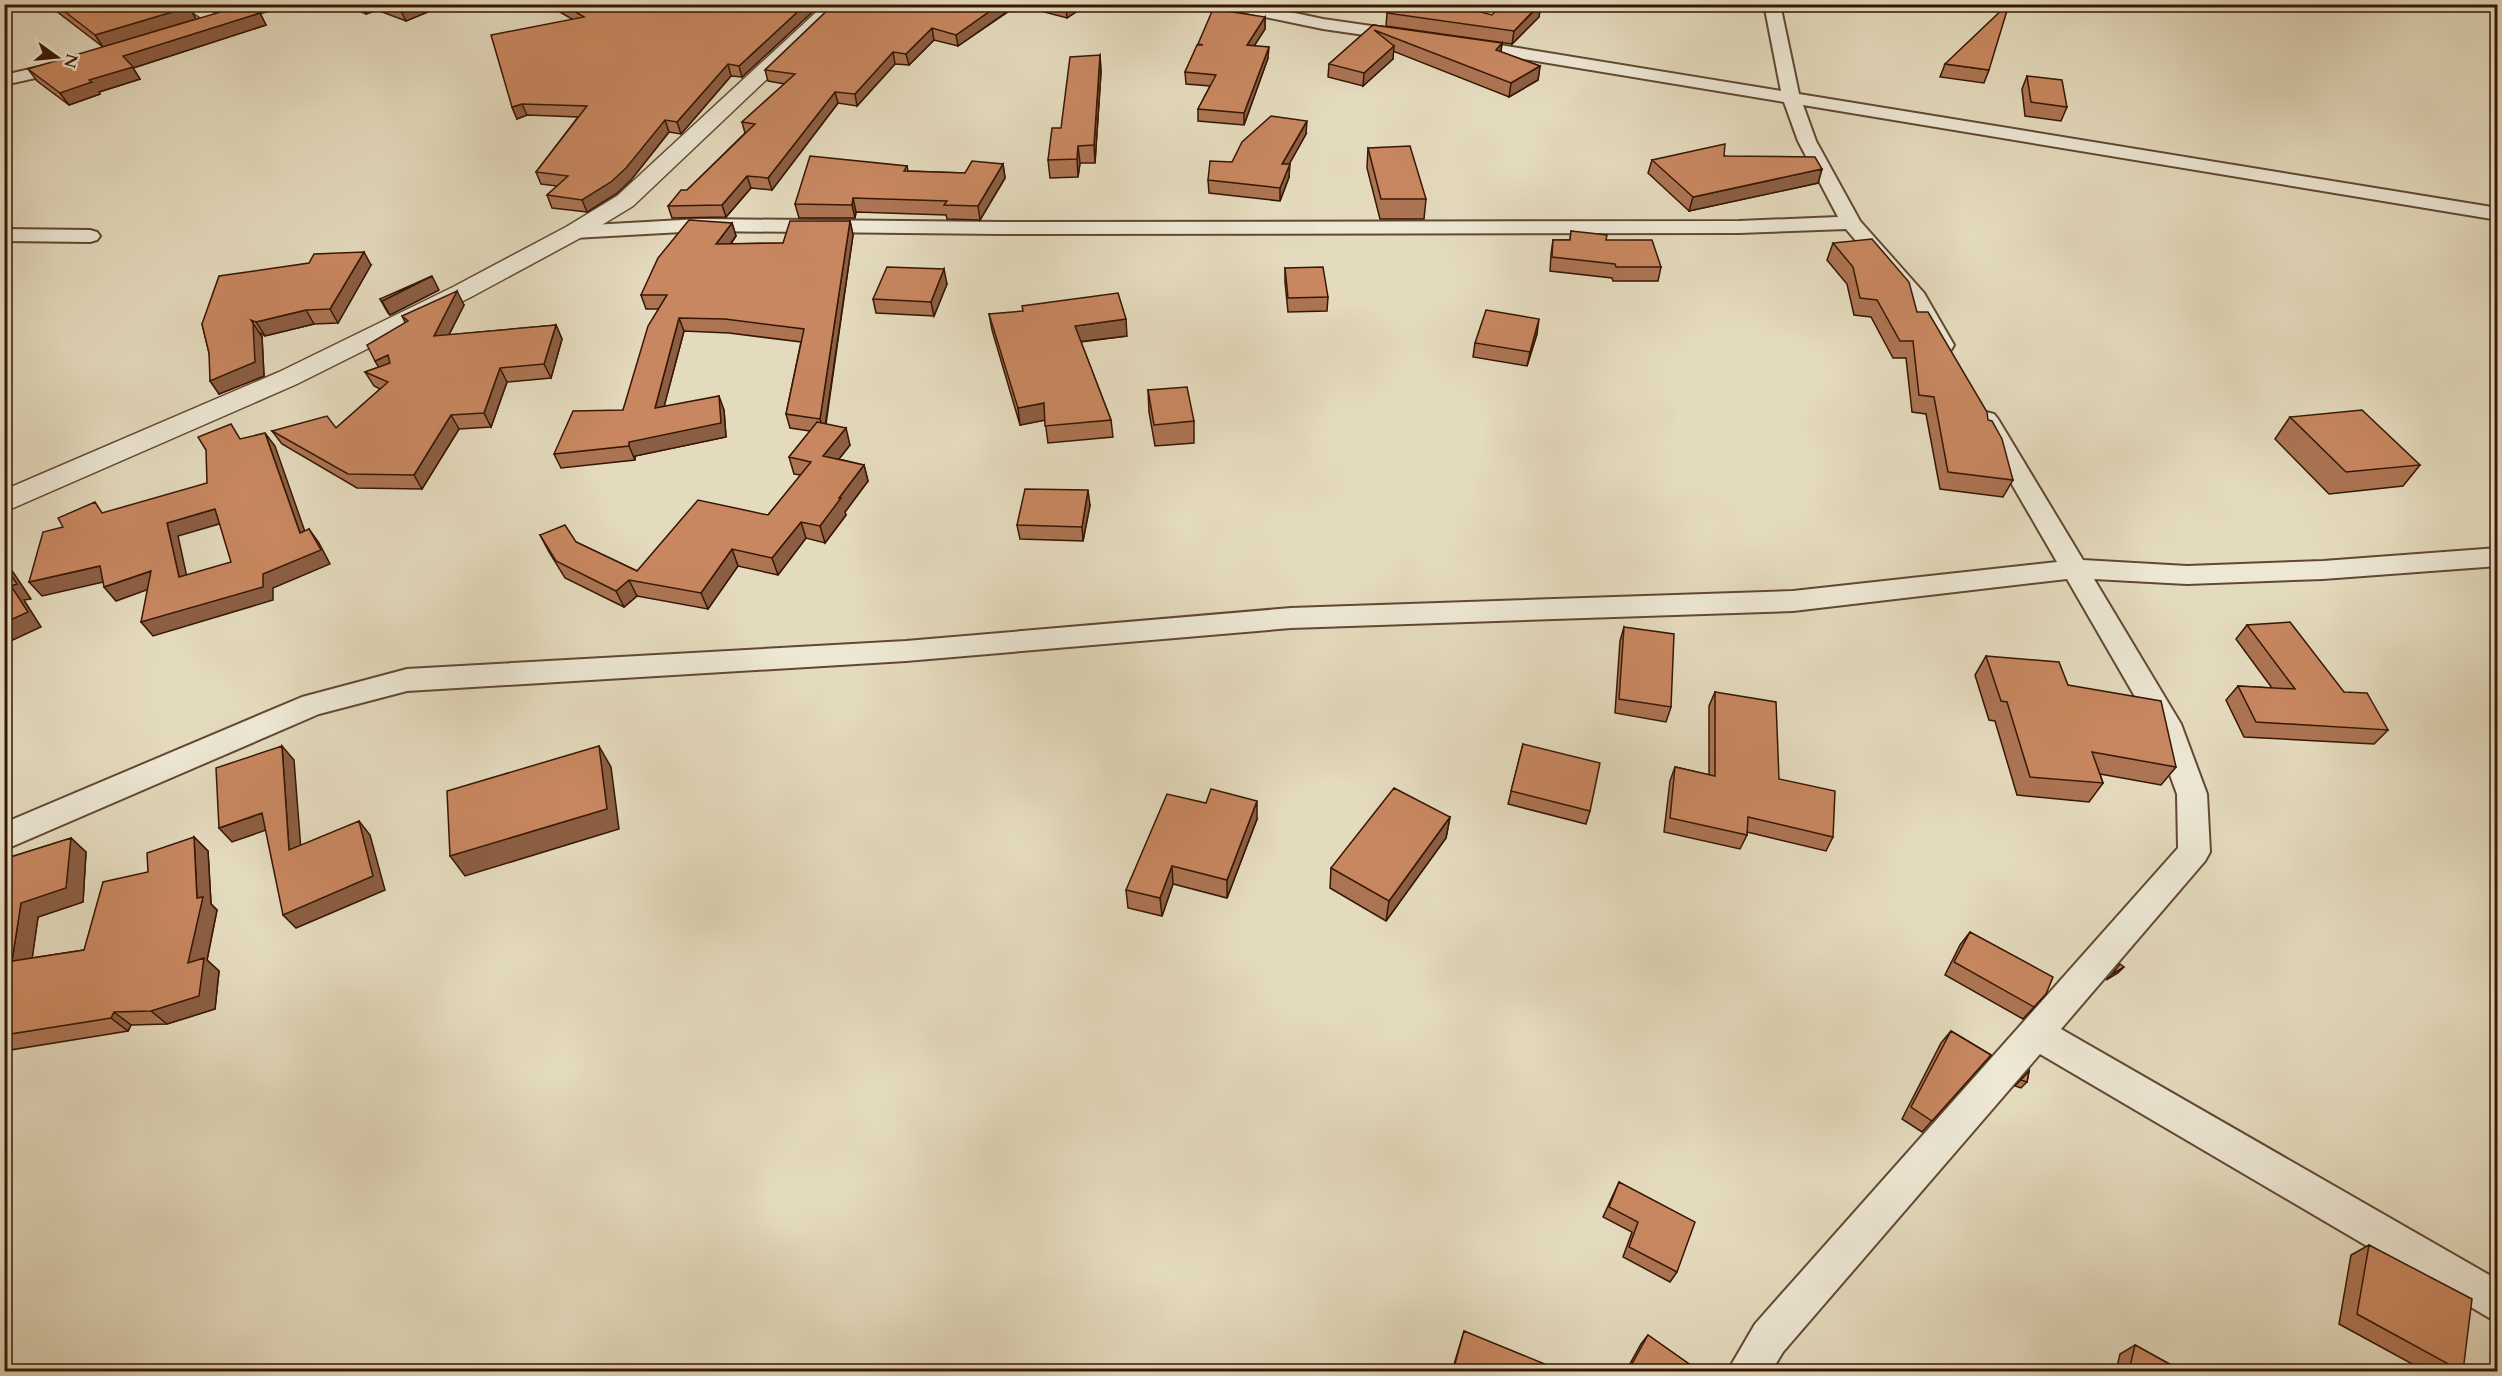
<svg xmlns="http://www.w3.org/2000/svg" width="2502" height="1376" font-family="Cardo,serif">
<rect width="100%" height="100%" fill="#e4dabd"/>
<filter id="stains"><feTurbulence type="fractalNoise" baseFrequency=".00333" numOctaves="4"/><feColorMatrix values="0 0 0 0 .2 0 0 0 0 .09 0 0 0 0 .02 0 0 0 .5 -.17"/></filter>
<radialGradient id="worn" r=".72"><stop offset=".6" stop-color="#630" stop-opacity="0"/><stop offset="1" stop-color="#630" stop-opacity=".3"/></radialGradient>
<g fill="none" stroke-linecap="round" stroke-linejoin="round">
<g stroke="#624832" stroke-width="4">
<path id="minor" d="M181,4H201L217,16L253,4H280L278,7L215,27Z
M1219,4H1253L1323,19L1406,31L1414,36L1406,41L1323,29L1227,9Z
M1764,4H1780L1799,94L2498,208V220L1803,105L1816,141L1860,221L1924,293L1954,345L1951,350H1935L1907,301L1846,229L1739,233L1001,234L700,231L574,238L567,236L564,232L567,228L574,226L700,219L1001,222L1739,221L1838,217L1798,141L1784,102L1463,49L1454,44L1463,39L1781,91Z
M70,60L76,61L79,65L76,69L4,85V75Z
M4,229L90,230L97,232L100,236L97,240L90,242L4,241Z
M1986,412L1994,414L1998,419L2083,560L2187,566L2323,561L2498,548V566L2323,579L2187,584L2094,579L2181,724L2207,794L2210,852L2205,861L2061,1029L2498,1280V1323L2040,1054L1783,1352L1771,1372H1727L1755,1324L2178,848L2177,794L2152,726L2067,579L1793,611L1291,628L906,661L407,691L319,714L4,850V823L302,697L407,669L906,641L1291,608L1793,591L2057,562L1974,419L1978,414Z"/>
</g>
<g stroke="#624832" stroke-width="3">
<path id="tertiary" d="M825,4H846L633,206L582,237L471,297L297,384L4,512V490L279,372L453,287L566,227L617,196Z"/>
</g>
<use href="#minor" fill="#ede7d4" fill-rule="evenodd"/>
<use href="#tertiary" fill="#ede7d4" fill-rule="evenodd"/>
</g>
<path fill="#ac7453" stroke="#371704" stroke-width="1.5" d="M47,4H186L189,7L196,19L103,47Z
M205,4H246L217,13Z
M343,4H447L406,21L377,10L366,14Z
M546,4H821L742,77L731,76L681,134L669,132L631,180L616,194L587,212L552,208L547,195L557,186L541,184L536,172L578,117L527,115L517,119L512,107L572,19Z
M834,4H1088L1067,18L1018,5L958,46L934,40L909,65L895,64L857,106L838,103L772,190L751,188L726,217L672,218L668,206L687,190L745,133L742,122L785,84L768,81L765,70Z
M1541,4L1539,17L1512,44L1386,26L1387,13L1492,15Z
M1672,4H1704L1701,10Z
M260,13L266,25L133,68L140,79L99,92L100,94L69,105L37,81L28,69Z
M1265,17V29L1254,46L1268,58L1244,125L1198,121V109L1210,86L1186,84L1185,72L1198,44Z
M1373,25L1502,43L1501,52L1540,66L1538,80L1509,97L1393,51V59L1363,86L1328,77L1329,64Z
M1100,55L1101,72L1095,163H1080L1078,177L1050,178L1048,160Z
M1945,64L1989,70L1984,83L1940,77Z
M2027,76L2067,107L2061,121L2025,116L2022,89Z
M1306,134L1289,164V177L1280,201L1209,193L1208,180L1232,162Z
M1368,148L1426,199L1424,219H1380L1367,168Z
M1724,156L1822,169L1818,183L1689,211L1648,173L1652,160Z
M1003,164L1005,178L980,220L947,219L946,215L856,212L855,218H799L795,204L907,166L908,171L965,173Z
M850,221L853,235L826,424L850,445L839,459L864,465L868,481L845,512L846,515L825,543L806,538L778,575L738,566L708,609L637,596L624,607L565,578L549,552L540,535L576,542L637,571L768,515L801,475L794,474L789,457L810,431L790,428L786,414L801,342L729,333L684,331L664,406L724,410L726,437L635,456V460L561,468L554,454L623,410L659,309H646L641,295L732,223L736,236L731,244L783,243Z
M1571,231L1606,240L1661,267L1658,281H1613L1612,278L1550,271L1551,254L1553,240H1570Z
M1833,243L1917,312L1988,420L2013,480L2003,497L1940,489L1926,414L1912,412L1906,358H1893L1871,317L1854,315L1847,284L1827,260Z
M371,265L338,323L314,324L265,336L260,333L262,337L264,376L219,394L202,324Z
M1285,268L1328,297L1327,311L1288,312L1285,282Z
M947,284L934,316L876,313L873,299Z
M439,290L390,315L388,313L380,299Z
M464,305L449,335L556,325L562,339L551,378L507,382L491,427L459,429L422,489L357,488L282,444L272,431L336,428L380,389L374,386L365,372L379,367L405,322L402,316Z
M989,314L1127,336L1081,342L1111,420L1113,437L1048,443L1045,420L1020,425L992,330Z
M1537,334L1527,366L1473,357L1475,343Z
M1148,390L1194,421V443L1155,446L1149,412Z
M2290,417L2420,465L2403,486L2329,494L2275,439Z
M1090,505L1083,541L1020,539L1017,525Z
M2247,625L2344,692L2388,730L2374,744L2244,737L2226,700L2238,686L2272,688L2236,639Z
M1624,627L1671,707L1666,722L1615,713L1620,641Z
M1986,656L2068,685L2176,767L2161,785L2100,774L2103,783L2089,802L2017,795L1995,721L1989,720L1975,675Z
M1715,692L1779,779L1833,837L1826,851L1747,832V835L1740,849L1664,832L1670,781L1675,767L1709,775V706Z
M1523,744L1590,811L1586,824L1508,804Z
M1450,817L1446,838L1386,921L1330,888L1331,868Z
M1257,819L1227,898L1173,884L1162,916L1128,908L1126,890Z
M194,837L208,851L211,904L217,910L207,960L219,971L215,1009L167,1024L131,1025L128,1031L4,1051V859L71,838L86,852L83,902L38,917L32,958L84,950L148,872Z
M1970,932L2046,994L2023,1019L1945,975L1960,945Z
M1951,1031L1991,1055L1922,1132L1902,1119L1941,1043Z
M2029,1071L2027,1082L2021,1088L2015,1086Z
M1619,1182L1677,1272L1670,1282L1623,1257L1632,1232L1603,1217Z
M2369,1245L2463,1371H2425L2339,1324L2351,1255Z
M1464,1331L1551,1371H1452Z
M1648,1335L1699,1371H1626L1641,1344Z
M2135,1345L2182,1371H2116L2120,1354Z"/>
<path fill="#8c5e43" stroke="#371704" stroke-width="1.5" d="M213,4H246L217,13Z
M361,4H375L377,10L366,14Z
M412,4H447L406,21L400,9Z
M806,4H821L742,77L739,66Z
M1000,4H1018L958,46L956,35Z
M1069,4H1088L1067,18L1066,7Z
M1541,4L1539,17L1512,44L1514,31Z
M189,7L196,19L103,47L95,35Z
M260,13L266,25L133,68L140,79L99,92L100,94L69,105L60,93L89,80L123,56Z
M1265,17V29L1247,57V45Z
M932,28L934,40L909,65L906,54Z
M1502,43L1500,57L1496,50Z
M1394,46L1393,59L1363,86L1364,73Z
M1269,47L1268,58L1244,125V113Z
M893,52L895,64L857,106L855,94Z
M1100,55L1101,72L1095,163L1094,145Z
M728,64L731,76L681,134L677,122Z
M1540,66L1538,80L1509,97L1511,83Z
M835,92L838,103L772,190L768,178Z
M522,104L527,115L517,119L512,107Z
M665,120L669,132L631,180L616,194L587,212L582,200Z
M1307,121L1306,134L1282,177V164Z
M1078,146L1080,163L1078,177L1077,159Z
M1003,164L1005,178L980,220L978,206Z
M1290,164L1289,177L1280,201V188Z
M1822,169L1818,183L1689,211L1693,197Z
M747,176L751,188L726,217L722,205Z
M853,198L856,212L855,218L852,205Z
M850,221L853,235L824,433L820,419Z
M732,223L736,236L720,258L716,244Z
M364,252L371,265L338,323L330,309Z
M944,269L947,284L934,316L931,302Z
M432,276L439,290L390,315L382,301Z
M457,291L464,305L441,350L434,336Z
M306,310L314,324L265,336L256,322Z
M679,318L684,331L660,422L655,408Z
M1126,319L1127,336L1077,342L1075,326Z
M1539,319L1537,334L1527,366L1530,352Z
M253,323L262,337L264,376L219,394L210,381Z
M556,325L562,339L551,378L544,364Z
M388,355L395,369L383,375L375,361Z
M500,368L507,382L491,427L484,413Z
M719,396L724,410L726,437L635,456V460L629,446V442Z
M1044,403L1046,420L1020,425L1018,408Z
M451,415L459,429L422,489L414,475Z
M846,428L850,445L828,473L823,456Z
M265,433L275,446L310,546L300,533Z
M864,465L868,481L845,512L846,515L825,543L820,526L839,498Z
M1088,490L1090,505L1083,541L1082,527Z
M215,509L226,522L178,536L190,591L179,577L167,523Z
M801,522L806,538L778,575L772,558Z
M309,529L319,543L330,564L273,588V600L153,636L141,622L263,574Z
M732,549L738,566L708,609L701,593Z
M4,563L13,572L31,599L24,600L41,627L4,644V623L11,586Z
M100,566L112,580L42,596L29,582Z
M151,571L163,584L116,601L104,587Z
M629,580L637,596L624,607L616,591Z
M282,746L294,760L302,863L289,850Z
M599,746L611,767L619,829L465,876L450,856Z
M1257,801V819L1227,898V880Z
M262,813L275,827L232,842L219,828Z
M1450,817L1446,838L1386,921L1389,901Z
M359,821L370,835L385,890L296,928L283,915Z
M194,837L208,851L211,904L217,910L207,960L219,971L215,1009L167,1024L151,1011L188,963L197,898Z
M71,838L86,852L83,902L38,917L30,974L12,961L21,903Z
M1172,866L1173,884L1162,916L1160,898Z
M2124,967L2118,973L2106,980L2112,974Z
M114,1012L131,1025L128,1031L111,1018Z"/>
<path fill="#c88760" stroke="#371704" stroke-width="1.5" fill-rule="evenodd" d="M55,4H186L189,7L95,35Z
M389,4H412L400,9Z
M562,4H806L739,66L728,64L677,122L665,120L626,168L611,182L582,200L547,195L568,176L536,172L587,106L522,104L512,107L491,35L584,17Z
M834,4H1000L956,35L932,28L906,54L893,52L855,94L835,92L768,178L747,176L722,205L668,206L681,190H687L755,124L742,122L795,74L765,70Z
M1057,4H1069L1066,7Z
M1396,4H1450L1492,15L1502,4H1540L1514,31L1387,13Z
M2008,4H2009L1989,70L1945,64Z
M244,5L260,13L123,56L133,67L89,80L92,82L60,93L28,69Z
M1213,9L1265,17L1247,45L1269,47L1244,113L1198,109L1216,75L1185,72L1197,45H1203L1198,44Z
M1373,25L1502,43L1496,50L1540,66L1511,83L1374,30L1394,46L1364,73L1329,64Z
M1100,55L1094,145L1078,146L1077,159L1048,160L1052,128H1061L1070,57Z
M2027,76L2062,80L2067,107L2031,102Z
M1271,116L1307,121L1282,164H1290L1280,188L1208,180L1210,161L1232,162L1242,142Z
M1725,144L1724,156L1815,157L1822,169L1693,197L1652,160Z
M1410,146L1426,199H1381L1368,148Z
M810,156L907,166L904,171L965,173L972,161L1003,164L978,206L944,205L947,201L853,198L852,205L795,204Z
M689,220L732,223L716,244L783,243L790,221H850L820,419L786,414L804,329L725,319L679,318L655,408L719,396L721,423L629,442V446L554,454L573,411L623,410L648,326L667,295H641L658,258Z
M1571,231L1607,235L1606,240H1652L1661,267H1616L1615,264L1552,257L1553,240H1570Z
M1872,239L1909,282L1917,312H1928L1987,412L1988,420L1992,421L2002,439L2013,480L1948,472L1934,397L1919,395L1913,341H1900L1877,300L1860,298L1853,267L1833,243Z
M364,252L330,309L306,310L256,322L251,320L253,323L255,362L210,381L209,353L202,324L219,276L309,263L314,254Z
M887,267L944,269L931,302L873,299Z
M1323,267L1328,297L1288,298L1285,268Z
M432,276L382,301L380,299Z
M457,291L434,336L556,325L544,364L500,368L484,413L451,415L414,475L348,474L272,431L327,416L336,428L388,382L365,372L390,363L388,355L375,361L367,345L408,321L402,316Z
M1118,293L1126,319L1075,326L1111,420L1045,426L1044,403L1018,408L989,314L1023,311L1022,306Z
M1486,310L1539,319L1530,352L1475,343Z
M1187,387L1194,421L1154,425L1148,390Z
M2362,410L2420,465L2346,472L2290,417Z
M817,422L846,428L823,456L864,465L839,498H841L820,526L801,522L772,558L732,549L701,593L629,580L616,591L556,561L540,535L565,525L576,542L637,571L698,500L768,515L811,462L789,457Z
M231,424L240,439L265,433L300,533L309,529L321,550L263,574V587L141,622L151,571L104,587L100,566L29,582L43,532L63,527L58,518L95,502L102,513L207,483L206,450L198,437ZM215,509L231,562L179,577L167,523Z
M1025,489L1088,490L1082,527L1017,525Z
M4,565L17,584L11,586L28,612L4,623Z
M2290,622L2344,692L2367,693L2388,730L2256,722L2238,686L2295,689L2247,625Z
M1624,627L1674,634L1671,707L1619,699Z
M1986,656L2059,662L2068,685L2161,701L2176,767L2092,752L2103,783L2030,777L2007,702L2001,701Z
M1715,692L1776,702L1779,779L1835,791L1833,837L1748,817L1747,835L1670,818L1675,767L1715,776Z
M1523,744L1600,763L1590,811L1511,791Z
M282,746L289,850L359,821L373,876L283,915L262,813L219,828L216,768Z
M599,746L607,809L450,856L447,791Z
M1394,788L1450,817L1389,901L1331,868Z
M1211,789L1257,801L1227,880L1172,866L1160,898L1126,890L1167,794L1206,803Z
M194,837L197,898L203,897L188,963L204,958L199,996L151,1011L114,1012L111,1018L4,1035V859L71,838L66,888L21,903L12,961L84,950L103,882L148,872L147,853Z
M1970,932L2053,977L2046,994L2034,1007L1954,962Z
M2120,964L2124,967L2112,974Z
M1951,1031L1991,1055L1932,1121L1911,1107Z
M2029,1071L2027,1082L2021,1080Z
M1619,1182L1695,1222L1677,1272L1629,1247L1638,1222L1609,1207Z
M2369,1245L2472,1299L2463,1371H2461L2357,1314Z
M1464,1331L1552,1367L1551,1371H1453Z
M1648,1335L1699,1371H1628Z
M2135,1345L2182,1371H2129Z"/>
<rect width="2502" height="1376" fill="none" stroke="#e4dabd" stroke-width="24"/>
<rect x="6" y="6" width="2490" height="1364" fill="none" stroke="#371704" stroke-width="3"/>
<rect x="12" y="12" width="2478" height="1352" fill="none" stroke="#371704" stroke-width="1.5"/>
<g transform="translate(57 57) rotate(105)" stroke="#ede7d4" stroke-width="4.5" paint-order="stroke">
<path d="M0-4.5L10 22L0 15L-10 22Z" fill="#371704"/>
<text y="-9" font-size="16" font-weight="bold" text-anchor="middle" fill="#371704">N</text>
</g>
<rect width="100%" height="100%" filter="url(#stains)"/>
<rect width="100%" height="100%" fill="url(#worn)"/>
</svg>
